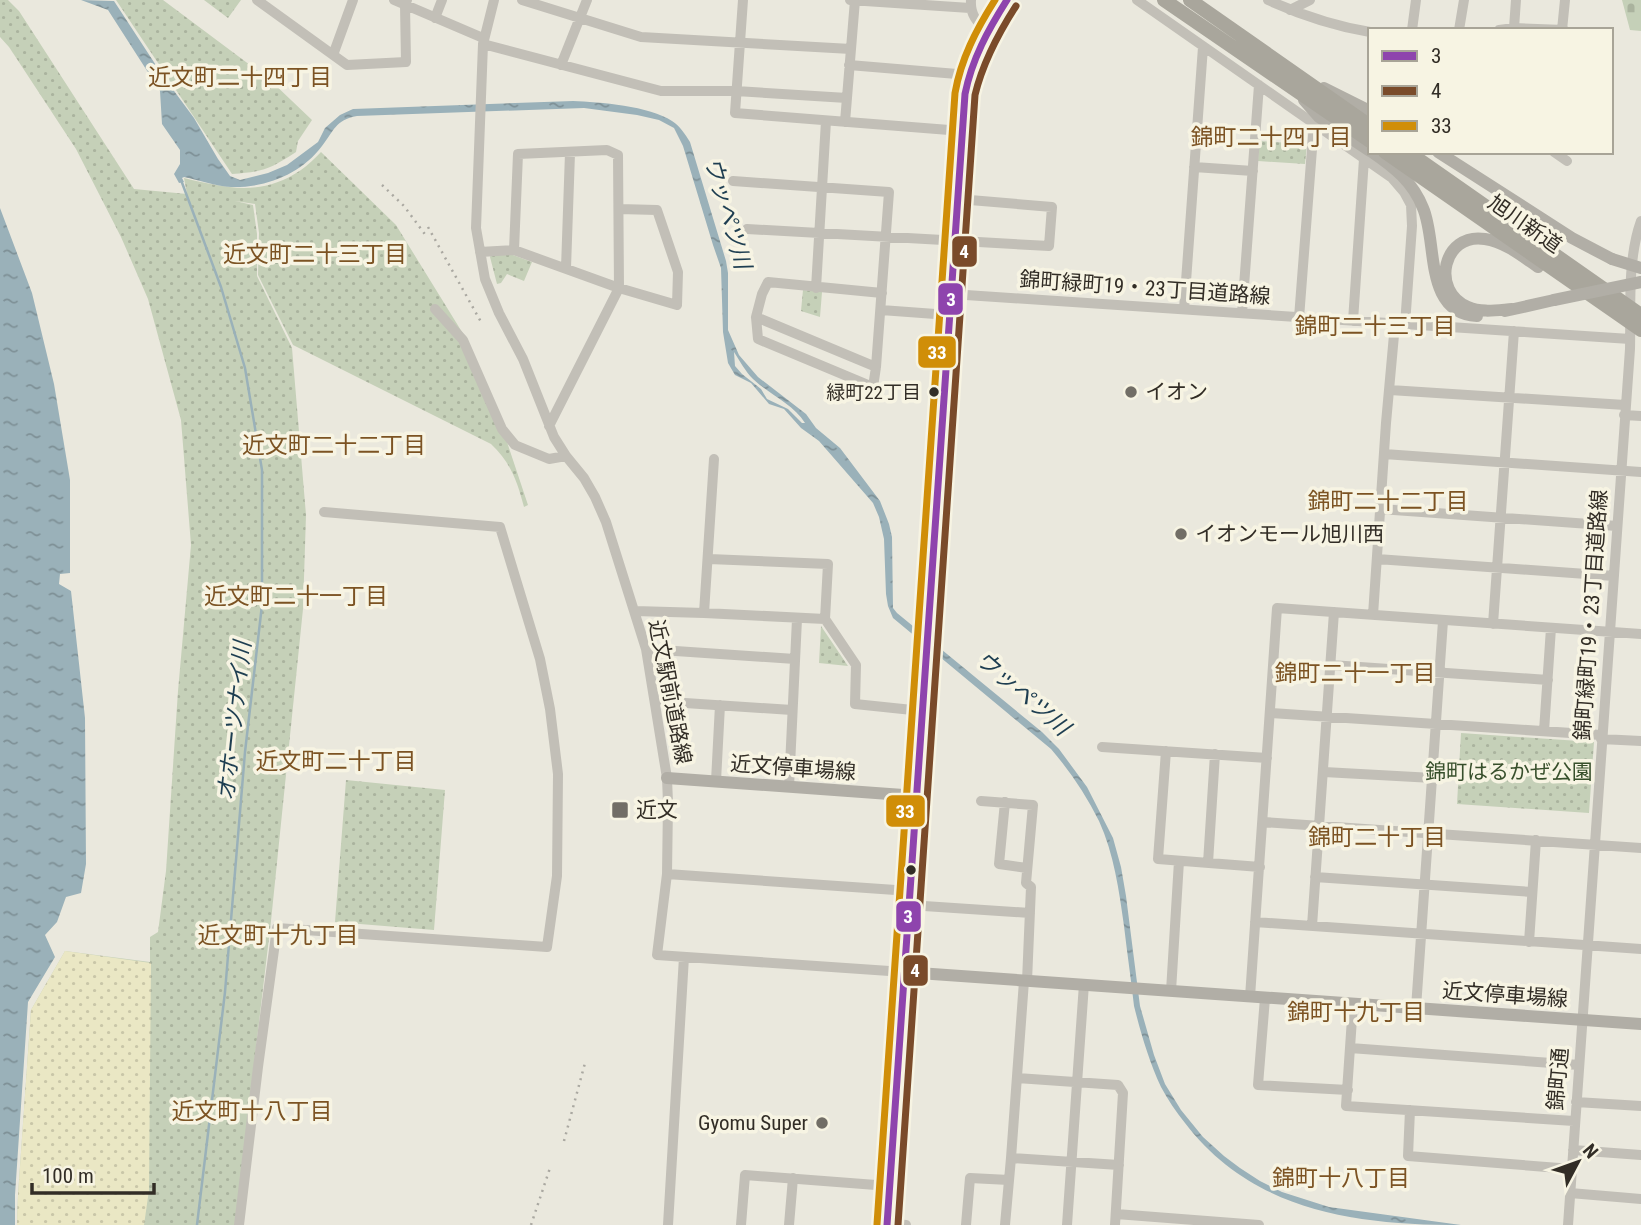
<svg xmlns="http://www.w3.org/2000/svg" width="1641" height="1225" font-family="'Roboto Condensed','Noto Sans JP',sans-serif">
<defs>
<pattern id="grass-dots" width="8" height="8" patternUnits="userSpaceOnUse" patternTransform="scale(1.75)"><rect width="8" height="8" fill="#c5d0b8"/><path d="M2 2h.1M6 6h.1" fill="none" stroke="#aab39e" stroke-width="1.8" stroke-linecap="round"/></pattern>
<pattern id="sand-dots" width="8" height="8" patternUnits="userSpaceOnUse" patternTransform="scale(1.75)"><rect width="8" height="8" fill="#eae7c4"/><path d="M2 2h.1M6 6h.1" fill="none" stroke="#c9c6a8" stroke-width="1.8" stroke-linecap="round"/></pattern>
<pattern id="cemetery-stones" width="16" height="16" patternUnits="userSpaceOnUse" patternTransform="scale(1.75)"><rect width="16" height="16" fill="#c5d0b8"/><path d="M2 7V4a2 2 0 0 1 4 0v3zM10 15v-3a2 2 0 0 1 4 0v3z" fill="#aab39e"/></pattern>
<pattern id="water-ripples" width="26" height="14" patternUnits="userSpaceOnUse" patternTransform="scale(1.75)"><rect width="26" height="14" fill="#9ab1b9"/><path d="M2 4q2-2 4 0t4 0M15 11q2-2 4 0t4 0" fill="none" stroke="#7e9096"/></pattern>
</defs>
<rect width="100%" height="100%" fill="#eae8dd"/>
<path fill="url(#grass-dots)" d="M0,0H8L19,11L134,189L187,194L184,178C226,188 261,197 301,170C308,165 315,158 321,152L396,225L462,332L492,397L528,505L524,507C517,481 511,463 491,444L293,345L258,275L259,233L255,204L235,201L253,205L257,234V276L292,348L306,515L303,609L271,921L235,1225H17L18,1195L31,1010L65,951L150,962V937L158,932L166,871L178,691L191,545L181,420L148,299L121,237L76,149L9,47L0,37Z
M116,0H163L270,80L312,120L298,141L296,152C270,169 263,172 232,174Z
M204,0H241L228,18Z
M1259,141L1307,144L1305,164L1258,161Z
M491,255H513L532,262L524,281L507,274L501,283L497,284L490,257Z
M803,290L822,292L820,317L801,311Z
M821,626L848,666L819,663Z
M1461,733L1594,742L1589,813L1457,804Z
M346,780L445,790L434,930L335,922Z"/>
<path fill="url(#sand-dots)" d="M65,951L151,963L149,1190L144,1225H17L18,1195L31,1010Z"/>
<path fill="url(#cemetery-stones)" d="M1622,0H1641V31L1630,30Z"/>
<path fill="url(#water-ripples)" fill-rule="evenodd" d="M81,0L114,1L163,76L194,118L218,159L230,176L240,180L268,173L287,165L318,142L325,128L340,115L353,109L573,101C599,102 650,106 672,121C680,126 685,134 690,142L726,261L728,273V330L739,355L758,377L806,414L816,428L840,448L880,501L889,524L892,537L893,608L897,613L1042,732L1059,749L1087,787L1113,838L1121,867L1126,896L1140,1006L1154,1055L1165,1084L1181,1110L1203,1137L1224,1156L1240,1168L1260,1181L1282,1192L1329,1207L1461,1225C1357,1225 1253,1212 1185,1123C1176,1112 1168,1100 1161,1087C1149,1061 1141,1034 1134,1006C1131,979 1127,952 1124,926C1119,890 1114,854 1099,821C1086,795 1070,771 1051,749L893,618L888,606L886,594L884,539L879,517L873,503L819,441L801,428L784,409L769,404L751,383L735,375L728,363L723,332L721,268L713,245L683,146L674,128L659,120L637,115L584,108L357,116C335,120 334,131 322,146C301,174 266,188 231,187C215,186 199,180 184,177L182,178L184,182L179,183L174,174L180,164V150L162,124L160,91L108,10ZM734,352C740,361 745,371 753,379C770,395 793,404 805,423H802L788,409L767,399L761,389L742,374L735,366Z
M0,208L32,293L54,384L70,480V573L60,574L59,584L71,591L85,718L86,864L81,893L66,897L57,922L45,935L55,957L28,1002L15,1195V1225H0Z"/>
<g fill="none" stroke-linecap="round" stroke-linejoin="round">
<path stroke="#9ab1b9" stroke-width="2.5" d="M181,180L221,287L245,368L262,470V605L245,752L225,992L197,1225"/>
<path stroke="#c2bfb7" stroke-width="10" d="M257,0L347,65L406,62L405,5L407,0
M394,0L483,38
M494,0L483,44L476,228L485,279L499,313L523,359L554,437L566,456L584,478L595,497L606,522L646,649L667,778L668,803L667,874L657,955L904,972L887,1225
M522,0L641,37L851,49
M743,0L735,113L962,131
M850,0L970,8
M971,0C970,15 977,22 987,31
M1137,0L1392,178L1404,192L1411,205L1412,226L1405,325
M1268,0C1301,15 1334,26 1370,32
M1290,10L1310,0
M435,18L442,0
M1514,28L1516,0
M1412,30L1416,0
M1459,30L1464,0
M1499,30L1514,28L1564,30
M1562,30L1565,0
M483,44L661,91H736L847,98
M333,55L353,0
M561,65L587,0
M849,65L969,75
M845,122L855,0
M1554,152L1567,161
M1194,167L1253,171
M733,181L889,192L876,367L873,387L758,339L756,317
M747,229L1049,246L1052,207L958,199
M514,250L518,154L607,150L618,155L619,288L549,426
M480,252L514,250L619,288L677,305L678,272L657,210L619,209
M566,268L570,153
M816,288L826,121
M951,294L1630,339
M435,309L463,340L502,429L515,445L549,459L566,456
M1184,309L1203,47
M881,310L949,315
M1242,313L1259,85
M1299,318L1314,123
M1353,321L1364,159
M876,367L756,317L762,294L768,282L882,293
M1390,390L1625,405
M1624,415L1641,416
M1384,454L1641,472
M1380,509L1617,526
M709,559L828,564L825,619L856,665L855,704L922,711
M1377,559L1614,576
M635,611L704,613L825,619
M704,613L714,459
M1373,615L1386,423L1395,324
M1493,624L1514,331
M646,649L795,659
M1331,665L1548,680
M655,701L792,710
M1271,713L1601,735
M1544,731L1551,628
M1601,739L1641,741
M1102,747L1267,758
M1166,751L1158,859L1260,867
M1324,772L1433,778
M716,781L720,705
M789,787L797,619
M981,801L1033,805L1026,883L1031,887L1027,981
M1005,802L999,864L1027,868
M1263,822L1641,848
M1208,863L1215,754
M667,874L910,891
M1315,877L1532,892
M909,905L1030,913
M1255,922L1641,949
M1312,926L1334,612
M1529,942L1536,840
M1171,991L1179,861
M1250,997L1277,608L1641,634
M1265,998L1258,1085L1348,1090
M1353,1004L1346,1106L1574,1121
M1416,1008L1443,621
M1350,1048L1579,1065
M1017,1078L1118,1085L1123,1093L1115,1225
M1576,1102L1641,1106
M1410,1110L1408,1156L1572,1169
M1573,1150L1641,1155
M1011,1158L1119,1165
M1570,1193L1641,1199
M1116,1214L1259,1225
M887,1223L906,1225
M239,1225L258,1067L277,928L547,947L557,876L558,774L550,709L540,659L500,527L324,512
M668,1225L684,957
M741,1225L745,1175L889,1186
M789,1225L793,1178
M966,1225L970,1178L1009,1180
M1005,1225L1011,1158L1024,981
M1067,1225L1084,984
M1568,1225L1630,349C1631,308 1627,260 1641,221"/>
<path stroke="#b1aea6" stroke-width="12" d="M1007,0C986,33 972,55 965,94L904,972L1641,1024
M1324,88L1370,111
M1304,100L1319,117L1370,151
M1372,152C1394,167 1413,182 1423,208C1438,242 1423,313 1477,316
M1438,152L1572,238L1612,259
M1512,309C1498,310 1481,313 1468,307C1430,291 1443,232 1485,239C1505,242 1522,256 1538,267
M1505,311L1554,300
M667,778L917,796"/>
<path stroke="#a9a69c" stroke-width="14" d="M1164,0L1370,141
M1190,0L1370,126
M1385,152L1641,330
M1408,152L1641,315"/>
<path stroke="#aaa8a1" stroke-width="2.5" stroke-dasharray="2 5" stroke-linecap="butt" d="M382,185L404,206L427,237
M428,227L481,322
M564,1141L585,1063
M531,1225L550,1168"/>
<path stroke="#b1aea6" stroke-width="12" d="M1612,259L1641,268
M1554,300L1641,282"/>
<g stroke="#f7f4e3" stroke-width="12">
<path id="bus-1" d="M887,1225L965,94C972,59 988,30 1007,0"/>
</g>
<g stroke="#f7f4e3" stroke-width="12">
<path id="bus-2" d="M898,1225L975,95C983,62 998,34 1016,6"/>
</g>
<g stroke="#f7f4e3" stroke-width="12">
<path id="bus-3" d="M877,1224L955,93C961,59 976,30 995,0"/>
</g>
<use href="#bus-1" stroke="#8e44ad" stroke-width="7"/>
<use href="#bus-2" stroke="#7a4b2a" stroke-width="7"/>
<use href="#bus-3" stroke="#d08e08" stroke-width="7"/>
</g>
<g fill="#322d26" stroke="#f7f4e3" stroke-width="2.5">
<circle cx="934" cy="392" r="6"/>
<circle cx="911" cy="870" r="6"/>
</g>
<g fill="#726e66" stroke="#f7f4e3" stroke-width="2.5">
<circle cx="1131" cy="392" r="7"/>
<circle cx="1181" cy="534" r="7"/>
<rect x="611" y="801" width="18" height="18" rx="3.5"/>
<circle cx="822" cy="1123" r="7"/>
</g>
<g text-anchor="middle" stroke-width="7" stroke-linejoin="round" paint-order="stroke">
<g font-size="19" fill="#322d26" stroke="#f7f4e3" text-anchor="end">
<text x="921" y="399">緑町22丁目</text>
</g>
<g font-size="21" fill="#322d26" stroke="#f7f4e3">
<text transform="translate(1525 224) rotate(35)" y="7">旭川新道</text>
<text transform="translate(1145 288) rotate(4)" y="7">錦町緑町19・23丁目道路線</text>
<text transform="translate(1591 615) rotate(-86)" y="7">錦町緑町19・23丁目道路線</text>
<text transform="translate(670 692) rotate(79)" y="7">近文駅前道路線</text>
<text transform="translate(793 768) rotate(4)" y="7">近文停車場線</text>
<text transform="translate(1505 995) rotate(4)" y="7">近文停車場線</text>
<text transform="translate(1558 1079) rotate(-85)" y="7">錦町通</text>
</g>
<g font-size="21" fill="#322d26" stroke="#f7f4e3" text-anchor="start">
<text x="1145" y="399">イオン</text>
<text x="1195" y="541">イオンモール旭川西</text>
<text x="636" y="817">近文</text>
<text x="808" y="1130" text-anchor="end">Gyomu Super</text>
</g>
<g font-size="21" fill="#374f2b" stroke="#f7f4e3">
<text x="1509" y="779">錦町はるかぜ公園</text>
</g>
<g font-size="23" fill="#7c5323" stroke="#f7f4e3">
<text x="240" y="85">近文町二十四丁目</text>
<text x="1271" y="145">錦町二十四丁目</text>
<text x="315" y="262">近文町二十三丁目</text>
<text x="1375" y="334">錦町二十三丁目</text>
<text x="334" y="453">近文町二十二丁目</text>
<text x="1388" y="509">錦町二十二丁目</text>
<text x="296" y="604">近文町二十一丁目</text>
<text x="1355" y="681">錦町二十一丁目</text>
<text x="336" y="769">近文町二十丁目</text>
<text x="1377" y="845">錦町二十丁目</text>
<text x="278" y="943">近文町十九丁目</text>
<text x="1356" y="1020">錦町十九丁目</text>
<text x="252" y="1119">近文町十八丁目</text>
<text x="1341" y="1186">錦町十八丁目</text>
</g>
<g font-size="23" font-style="italic" fill="#1e3e51" stroke="#f7f4e3">
<text transform="translate(728 213) rotate(74)" y="8">ウッペツ川</text>
<text transform="translate(1023 693) rotate(41)" y="8">ウッペツ川</text>
<text transform="translate(234 721) rotate(-84)" y="8">オホーツナイ川</text>
</g>
</g>
<g stroke="#f7f4e3" stroke-width="2.5">
<rect x="951" y="235" width="27" height="33" rx="7" fill="#7a4b2a"/>
<rect x="937" y="282" width="27" height="34" rx="7" fill="#8e44ad"/>
<rect x="917" y="335" width="40" height="34" rx="7" fill="#d08e08"/>
<rect x="885" y="794" width="41" height="34" rx="7" fill="#d08e08"/>
<rect x="895" y="900" width="27" height="33" rx="7" fill="#8e44ad"/>
<rect x="902" y="954" width="27" height="33" rx="7" fill="#7a4b2a"/>
</g>
<g font-size="19" text-anchor="middle" font-weight="bold" fill="#fff">
<text x="964" y="258">4</text>
<text x="951" y="306">3</text>
<text x="937" y="359">33</text>
<text x="905" y="818">33</text>
<text x="908" y="923">3</text>
<text x="915" y="977">4</text>
</g>
<rect x="1368" y="28" width="245" height="126" fill="#f7f4e3" stroke="#a8a497" stroke-width="2"/>
<rect x="1382" y="51" width="35" height="10" fill="#8e44ad" stroke="#a8a497" stroke-width="2"/>
<text x="1431" y="63" font-size="21" fill="#322d26">3</text>
<rect x="1382" y="86" width="35" height="10" fill="#7a4b2a" stroke="#a8a497" stroke-width="2"/>
<text x="1431" y="98" font-size="21" fill="#322d26">4</text>
<rect x="1382" y="121" width="35" height="10" fill="#d08e08" stroke="#a8a497" stroke-width="2"/>
<text x="1431" y="133" font-size="21" fill="#322d26">33</text>
<g transform="translate(1578 1162) rotate(49)" stroke="#f7f4e3" stroke-width="5" paint-order="stroke">
<path d="M0-5L12 26L0 18L-12 26Z" fill="#322d26"/>
<text y="-10" font-size="19" font-weight="bold" text-anchor="middle" fill="#322d26">N</text>
</g>
<path d="M32 1183v10h122v-10" fill="none" stroke="#322d26" stroke-width="3.5"/>
<text x="42" y="1183" font-size="21" fill="#322d26" stroke="#f7f4e3" stroke-width="5" paint-order="stroke">100 m</text>
</svg>
